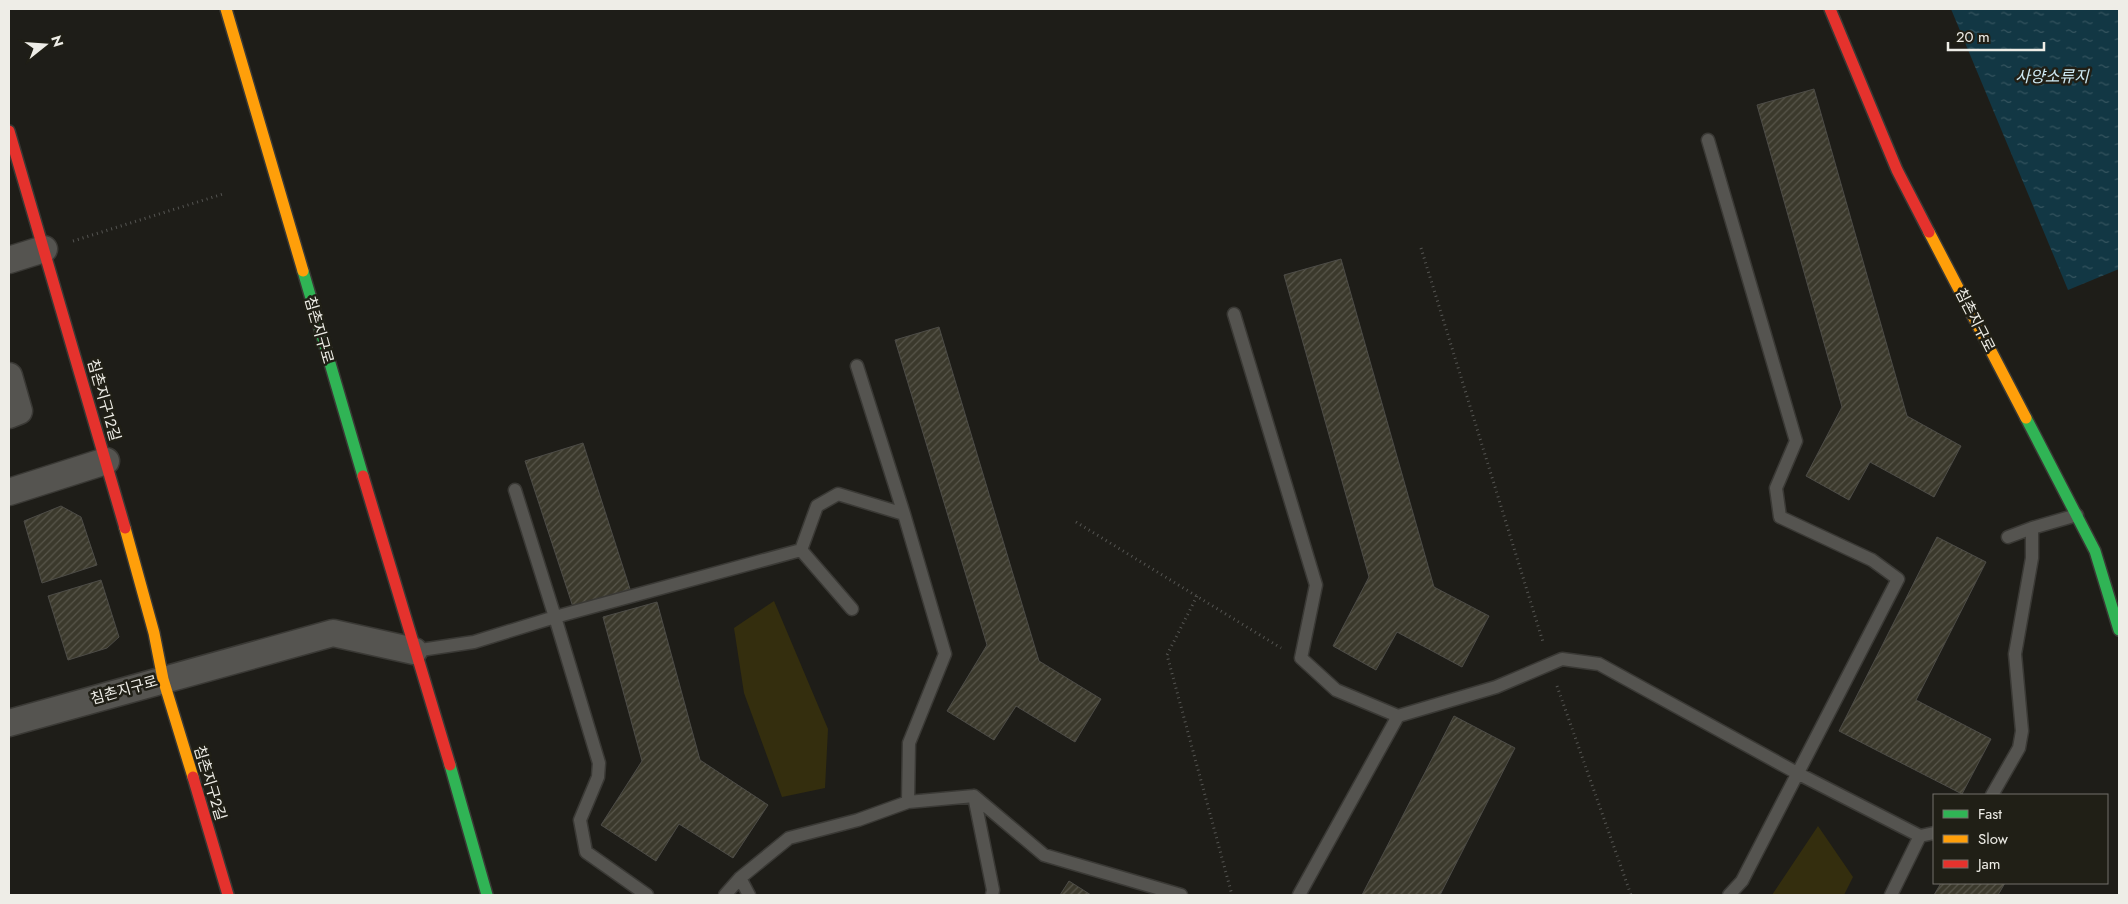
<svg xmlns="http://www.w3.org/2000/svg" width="2128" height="904" font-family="Jost,'Noto Sans KR',sans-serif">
<defs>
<pattern id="water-ripples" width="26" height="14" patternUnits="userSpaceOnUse" patternTransform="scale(1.25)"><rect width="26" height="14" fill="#123744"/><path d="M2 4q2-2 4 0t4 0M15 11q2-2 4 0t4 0" fill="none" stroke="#35545f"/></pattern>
<pattern id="building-hatch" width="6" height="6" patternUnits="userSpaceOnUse" patternTransform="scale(1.25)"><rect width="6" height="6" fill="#3b392c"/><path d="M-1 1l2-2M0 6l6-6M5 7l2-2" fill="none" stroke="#58564b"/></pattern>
</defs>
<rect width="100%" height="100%" fill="#1e1d18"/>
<path fill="#342e0e" d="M774,601L828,729L825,788L782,797L744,693L734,628Z
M1818,826L1853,877L1844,895H1772Z"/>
<path fill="url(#water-ripples)" d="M1951,9H2119V269L2068,290Z"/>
<path fill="url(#building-hatch)" stroke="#4d4c47" d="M1814,89L1907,416L1961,446L1934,497L1870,462L1849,500L1806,476L1842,407L1757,105Z
M1341,259L1434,587L1489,616L1462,667L1397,632L1376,670L1333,646L1369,577L1284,275Z
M939,327L1039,661L1101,699L1075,742L1016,706L994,740L947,711L987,645L895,340Z
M583,443L630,589L573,607L525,461Z
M61,506L81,517L97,565L42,583L24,521Z
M1937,537L1986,562L1916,700L1991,739L1962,794L1839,731Z
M101,580L119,637L107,648L68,660L48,596Z
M657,602L700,760L768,805L733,858L679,824L656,861L601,825L642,761L603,617Z
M1454,716L1515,748L1440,895H1362Z
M1069,881L1091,895H1060Z
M1941,883H2005L1998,895H1934Z"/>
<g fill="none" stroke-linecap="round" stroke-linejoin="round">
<g stroke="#3a3935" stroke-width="15">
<path id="lane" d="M1708,140L1796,441L1776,488L1780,517L1872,560L1898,579L1742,881L1729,895
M1234,314L1316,585L1301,658L1336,690L1398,716
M857,366L904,514L945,654L909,743L908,802
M515,490L555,617L801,550L817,506L838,494L904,514
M2008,537L2032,528L2077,515
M801,550L852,609
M414,651L474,642L555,617L599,763L598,777L580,820L586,852L647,895
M1992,795L2019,748L2022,731L2015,654L2032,558V528
M974,796L993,890L992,895
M740,878L749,895
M725,895L740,878L789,838L858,820L908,802L974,796L1044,855L1181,895
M1299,895L1398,716L1496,687L1562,659L1599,664L1797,773L1920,836L1934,833
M1891,895L1920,836"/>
</g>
<g stroke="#3a3935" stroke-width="29">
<path id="street" d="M9,260L44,249
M9,376L19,411L9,415
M9,492L106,461
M9,723L333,633L414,651"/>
</g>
<g stroke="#3a3935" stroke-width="14">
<path id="fast" d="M303,271L363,476
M2026,418L2095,551L2119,630
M450,765L487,895"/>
</g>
<g stroke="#3a3935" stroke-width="14">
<path id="slow" d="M226,9L303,271
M1929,232L2026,418
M125,528L154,633L163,679L193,777"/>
</g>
<g stroke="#3a3935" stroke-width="14">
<path id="jam" d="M1830,9L1897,170L1929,232
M9,131L125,528
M363,476L450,765
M193,777L228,895"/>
</g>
<path stroke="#555552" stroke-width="3" stroke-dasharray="1 4" stroke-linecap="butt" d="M73,241L223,194
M1421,248L1543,642
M1076,522L1281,648
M1197,596L1167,655L1232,895
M1557,686L1631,895"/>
<use href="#lane" stroke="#555450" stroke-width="12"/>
<use href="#street" stroke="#555450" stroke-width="26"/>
<use href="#fast" stroke="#30b455" stroke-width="11"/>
<use href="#slow" stroke="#ff9f0a" stroke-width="11"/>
<use href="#jam" stroke="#e5322d" stroke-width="11"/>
</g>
<g text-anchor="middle" stroke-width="5" stroke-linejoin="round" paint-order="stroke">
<g font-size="15" fill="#eeede7" stroke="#201f16">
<text transform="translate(1975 320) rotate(63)" y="5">침촌지구로</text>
<text transform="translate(319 330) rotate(74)" y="5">침촌지구로</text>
<text transform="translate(104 400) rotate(74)" y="5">침촌지구12길</text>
<text transform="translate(124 690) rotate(-16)" y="5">침촌지구로</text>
<text transform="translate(210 783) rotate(73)" y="5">침촌지구2길</text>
</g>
<g font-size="16" font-style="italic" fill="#cde8f2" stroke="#201f16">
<text x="2052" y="82">사양소류지</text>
</g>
</g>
<rect width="2128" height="904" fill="none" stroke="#eeede7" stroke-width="20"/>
<rect x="1933" y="794" width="175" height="90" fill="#201f16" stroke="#72716a"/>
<rect x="1943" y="810" width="25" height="8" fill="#30b455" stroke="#72716a"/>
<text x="1978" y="819" font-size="15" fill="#eeede7">Fast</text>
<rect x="1943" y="835" width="25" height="8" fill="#ff9f0a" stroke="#72716a"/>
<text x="1978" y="844" font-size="15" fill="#eeede7">Slow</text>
<rect x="1943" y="860" width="25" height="8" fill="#e5322d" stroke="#72716a"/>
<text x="1978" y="869" font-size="15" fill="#eeede7">Jam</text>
<g transform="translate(45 45) rotate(73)" stroke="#201f16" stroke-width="4" paint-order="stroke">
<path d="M0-4L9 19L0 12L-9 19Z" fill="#eeede7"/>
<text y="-8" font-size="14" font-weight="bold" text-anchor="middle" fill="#eeede7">N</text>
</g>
<path d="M1948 42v8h96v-8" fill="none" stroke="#eeede7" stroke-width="2.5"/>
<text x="1956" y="42" font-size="15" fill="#eeede7" stroke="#201f16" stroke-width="4" paint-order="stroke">20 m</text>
</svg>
